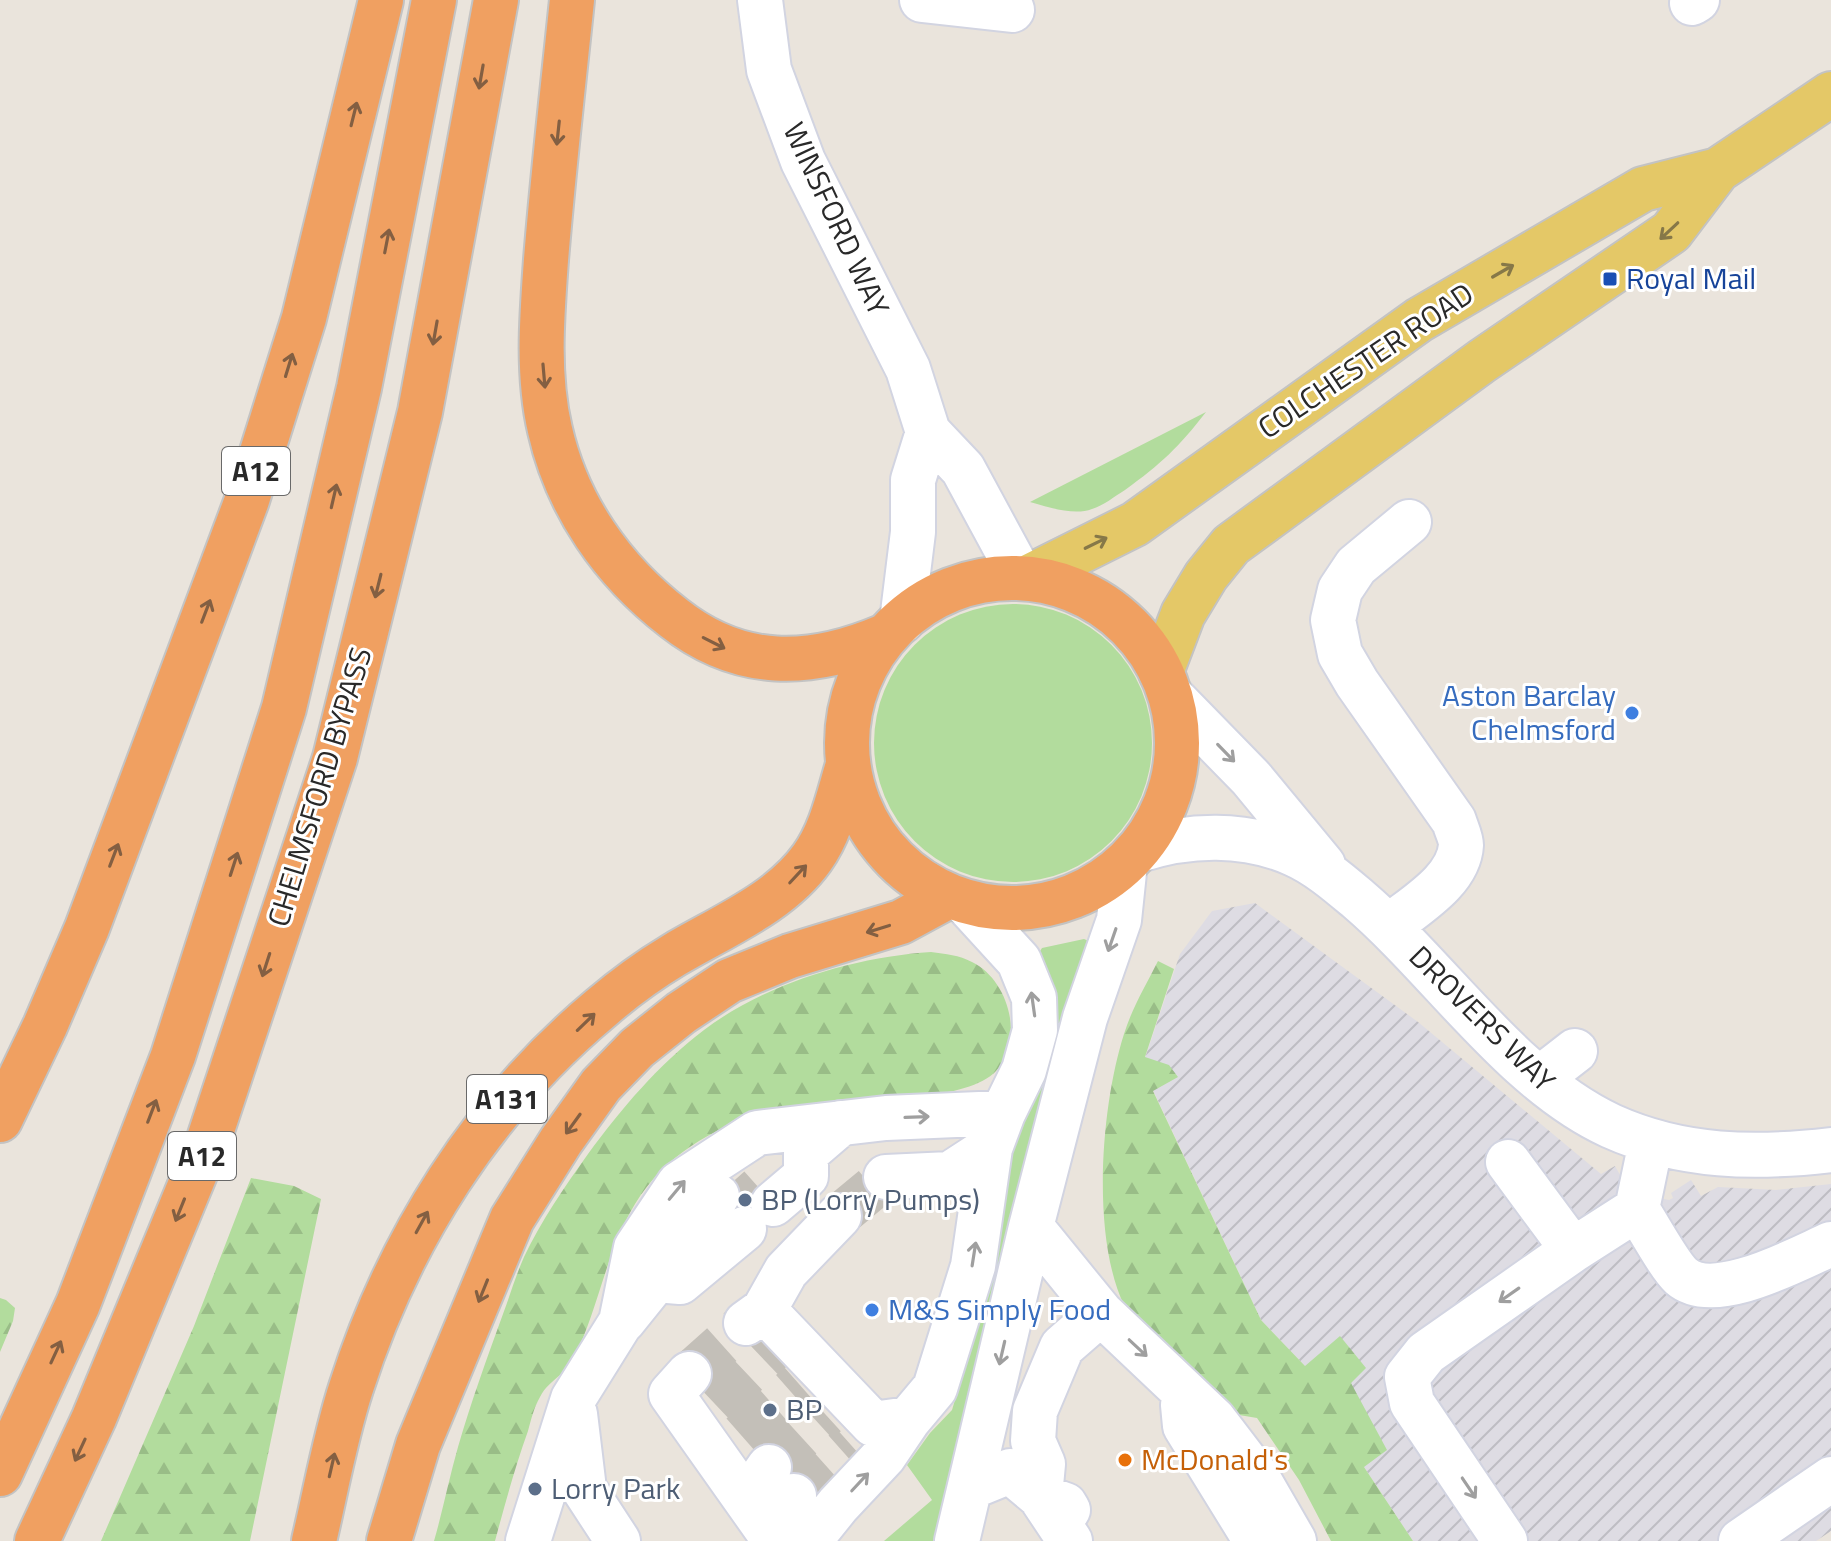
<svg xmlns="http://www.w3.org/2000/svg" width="1831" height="1541" font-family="'Titillium Web',sans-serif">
<defs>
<pattern id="industrial-furrows" width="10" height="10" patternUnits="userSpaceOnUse" patternTransform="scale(2)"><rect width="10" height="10" fill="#dedce3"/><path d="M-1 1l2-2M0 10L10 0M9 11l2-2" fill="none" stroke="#bebdc3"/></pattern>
<pattern id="forest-firs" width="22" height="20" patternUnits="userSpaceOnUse" patternTransform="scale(2)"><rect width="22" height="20" fill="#b2dc9d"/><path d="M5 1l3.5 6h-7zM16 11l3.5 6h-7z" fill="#99bd87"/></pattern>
</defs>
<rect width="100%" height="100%" fill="#eae4dc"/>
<path fill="url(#industrial-furrows)" d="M1255,903L1418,1022L1601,1174L1615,1166L1624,1182L1618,1185L1621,1190L1669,1200L1673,1198L1671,1193L1691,1180L1701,1196L1718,1187L1776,1190L1831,1184V1531L1816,1541H1413L1364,1467L1305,1366L1261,1320L1153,1090L1145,1058L1180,954L1212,911Z"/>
<path fill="#b2dc9d" d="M1206,412C1179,447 1161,464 1125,490C1115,496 1103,506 1092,509C1074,516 1048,507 1030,502Z
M874 743a139 139 0 1 1 278 0a139 139 0 1 1-278 0Z
M1084,939L1093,943L939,1541H884L932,1500L907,1465L930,1433L952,1410L997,1260L993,1223L1037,956L1042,948Z"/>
<path fill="url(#forest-firs)" d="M931,952C946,954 959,955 972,962C1009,980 1025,1040 996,1071C969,1101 870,1099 832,1102C756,1107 677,1136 635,1204C609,1246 600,1299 580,1345C575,1355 568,1367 560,1375C552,1382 545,1387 540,1397C534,1407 531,1420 528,1431C515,1467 505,1504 495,1541H434C443,1510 449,1478 458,1447C471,1402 487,1358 503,1314C510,1295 516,1275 524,1257C541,1221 565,1186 588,1154C621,1109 659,1064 704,1030C766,983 855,957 931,952Z
M1158,961L1174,969L1145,1057L1169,1065L1178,1077L1153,1091L1261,1320L1305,1366L1340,1336L1366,1368L1351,1383L1387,1450L1364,1467L1413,1541H1331L1299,1480L1257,1418L1227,1413L1124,1305C1091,1236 1101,1106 1124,1034C1132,1008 1146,985 1158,961Z
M251,1178L294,1186L321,1199L250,1541H101L194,1326Z
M0,1298L6,1300L15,1308L13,1321L0,1352Z"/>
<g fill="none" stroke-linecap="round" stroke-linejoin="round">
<path stroke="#c3bfb8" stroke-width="44" stroke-dasharray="44 22" stroke-linecap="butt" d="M731,1213L759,1188
M839,1216L886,1177
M689,1374L746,1323
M715,1404L771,1351
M741,1435L799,1384
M769,1467L826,1415
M794,1496L851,1445"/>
<g stroke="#d2d4e1" stroke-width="48">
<path id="minor" d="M760,0L769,70L803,161L908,369L928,432L963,469L1022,578
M922,0L1012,10L1008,0
M1692,3L1697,0
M902,621L913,532V480L928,432
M1172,697L1251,778L1323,865
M1139,850C1189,834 1244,832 1294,854C1317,864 1339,883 1358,899C1440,969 1513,1081 1611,1126C1682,1158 1755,1159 1831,1150
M1390,926C1414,906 1459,881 1461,845C1461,838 1456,828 1454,821L1357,683L1340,654L1333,620L1340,590L1356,566L1409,522
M1539,1079L1575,1051
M1508,1162L1573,1250L1637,1209L1651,1142
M886,1177L950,1174L990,1148
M773,1204L806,1176V1153L841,1123
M1637,1209C1647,1224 1669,1265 1681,1276C1714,1305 1797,1259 1831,1244
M1031,1227L1101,1313L1214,1420L1256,1475L1294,1541
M653,1257V1253L717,1196
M764,1310L786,1271L839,1216
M623,1321L656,1280L680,1282L744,1229
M746,1323L764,1310L873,1424L909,1419
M689,1374L671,1394L775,1541
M1183,1405L1185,1426L1256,1541
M575,1414L584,1489L618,1541
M971,1487L1010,1471L1040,1496L1070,1541
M746,1500L769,1467
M1068,1510L1065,1505L1040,1496L1043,1464L1033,1441L1035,1411L1062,1347L1101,1313
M769,1532L794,1496
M528,1541L573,1399L621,1322L636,1248L679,1184L757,1133L886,1118L1003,1113
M809,1541L838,1505L884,1456L909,1419L935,1388L973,1266L990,1148L1003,1113L1024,1070L1035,1030L1034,998L1019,961L965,902
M957,1541L1031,1227L1085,1018L1119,920L1125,863
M1505,1541L1412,1403L1407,1377L1426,1353L1573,1250
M1741,1541L1831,1479"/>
</g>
<g stroke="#c3c3c3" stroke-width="48">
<path id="major" d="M1027,578L1135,524L1419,320L1643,189L1718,170
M1161,672L1183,614L1206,576L1231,545L1482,361L1671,232L1718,170L1831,94"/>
</g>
<g stroke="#c3c3c3" stroke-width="48">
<path id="highway" d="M572,0C563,87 553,173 546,260C542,315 537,375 550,430C567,506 613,571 674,618C740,670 810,668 885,636
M847 743a165 165 0 1 1 330 0a165 165 0 1 1-330 0Z
M0,1120L45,1026L87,928L247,500L304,318L381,0
M0,1474L78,1304L173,1056L284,708L359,388L434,0
M37,1541L94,1418L208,1142L335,758L420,412L496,0
M314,1541C326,1490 335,1437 351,1388C398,1241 482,1107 601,1008C623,989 649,970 674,955C721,927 780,903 812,858C831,832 838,798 847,768
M389,1541L418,1445L512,1219L561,1141L601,1085L637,1048L681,1013L729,981L790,956L901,922L949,896"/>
</g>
<use href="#minor" stroke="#fff" stroke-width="44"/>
<use href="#major" stroke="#e4c867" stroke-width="44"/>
<use href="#highway" stroke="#f0a061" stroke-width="44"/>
</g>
<defs><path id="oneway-shaft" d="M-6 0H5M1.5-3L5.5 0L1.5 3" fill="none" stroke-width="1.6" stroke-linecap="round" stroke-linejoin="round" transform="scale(2)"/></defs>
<g stroke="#835f42">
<use href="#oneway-shaft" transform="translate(481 77) rotate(100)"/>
<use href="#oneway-shaft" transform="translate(354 114) rotate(-76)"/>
<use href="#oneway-shaft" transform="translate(558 133) rotate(96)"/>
<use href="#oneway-shaft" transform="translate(387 241) rotate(-79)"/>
<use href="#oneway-shaft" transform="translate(435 333) rotate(100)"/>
<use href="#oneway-shaft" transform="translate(289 365) rotate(-73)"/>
<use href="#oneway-shaft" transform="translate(544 376) rotate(85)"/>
<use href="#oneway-shaft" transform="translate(334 496) rotate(-77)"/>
<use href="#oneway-shaft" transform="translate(378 586) rotate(104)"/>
<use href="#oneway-shaft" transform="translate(206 611) rotate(-69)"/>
<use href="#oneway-shaft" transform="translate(714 643) rotate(27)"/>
<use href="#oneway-shaft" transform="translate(114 855) rotate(-69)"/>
<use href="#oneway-shaft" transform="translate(234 864) rotate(-72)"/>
<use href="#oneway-shaft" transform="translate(798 874) rotate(-47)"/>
<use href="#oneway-shaft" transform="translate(878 929) rotate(163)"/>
<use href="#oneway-shaft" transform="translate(266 965) rotate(108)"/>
<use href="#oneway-shaft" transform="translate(586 1022) rotate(-44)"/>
<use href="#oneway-shaft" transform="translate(152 1111) rotate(-69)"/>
<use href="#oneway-shaft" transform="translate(573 1124) rotate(126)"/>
<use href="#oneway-shaft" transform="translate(180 1210) rotate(112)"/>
<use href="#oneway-shaft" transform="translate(422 1222) rotate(-61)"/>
<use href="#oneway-shaft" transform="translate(483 1291) rotate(112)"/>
<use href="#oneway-shaft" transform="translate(56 1352) rotate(-65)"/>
<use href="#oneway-shaft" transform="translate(80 1450) rotate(115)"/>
<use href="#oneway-shaft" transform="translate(332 1465) rotate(-77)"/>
</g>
<g stroke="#867848">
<use href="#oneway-shaft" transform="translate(1669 231) rotate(137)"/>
<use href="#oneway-shaft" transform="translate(1503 271) rotate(-30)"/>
<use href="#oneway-shaft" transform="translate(1096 543) rotate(-26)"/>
</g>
<g stroke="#9f9f9f">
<use href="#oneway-shaft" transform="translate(1226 753) rotate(46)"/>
<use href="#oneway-shaft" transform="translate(1112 940) rotate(109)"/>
<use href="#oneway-shaft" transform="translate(1033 1004) rotate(-98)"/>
<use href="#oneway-shaft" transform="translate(917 1117) rotate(-2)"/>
<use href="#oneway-shaft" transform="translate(677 1190) rotate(-50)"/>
<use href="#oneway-shaft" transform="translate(974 1254) rotate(-81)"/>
<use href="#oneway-shaft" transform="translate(1509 1295) rotate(145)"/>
<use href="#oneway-shaft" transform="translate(1138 1348) rotate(43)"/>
<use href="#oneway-shaft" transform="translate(1002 1353) rotate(103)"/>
<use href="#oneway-shaft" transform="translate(860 1482) rotate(-47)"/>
<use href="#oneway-shaft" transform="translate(1469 1488) rotate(56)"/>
</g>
<rect fill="#1a4fb4" stroke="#fff" stroke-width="3" x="1602" y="271" width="16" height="16" rx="4"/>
<g fill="#3f7fe0" stroke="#fff" stroke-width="3">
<circle cx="1632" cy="713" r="8"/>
<circle cx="872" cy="1310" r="8"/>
</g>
<g fill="#5c6f8a" stroke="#fff" stroke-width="3">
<circle cx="745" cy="1200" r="8"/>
<circle cx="770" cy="1410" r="8"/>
<circle cx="535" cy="1489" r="8"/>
</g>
<circle fill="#e8710a" stroke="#fff" stroke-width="3" cx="1125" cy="1460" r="8"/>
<g text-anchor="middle" stroke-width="6" stroke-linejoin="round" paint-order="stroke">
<g fill="#fff" stroke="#696969" stroke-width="2">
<rect x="222" y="447" width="68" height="48" rx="6"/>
<rect x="467" y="1075" width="80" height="48" rx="6"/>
<rect x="168" y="1132" width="68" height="48" rx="6"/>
</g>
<g font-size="28" font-weight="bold" fill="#292929">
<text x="256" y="481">A12</text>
<text x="507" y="1109">A131</text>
<text x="202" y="1166">A12</text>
</g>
<g font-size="30" fill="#292929" stroke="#fff">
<text transform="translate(836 219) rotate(65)" y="10">WINSFORD WAY</text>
<text transform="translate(1366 361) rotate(-34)" y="10">COLCHESTER ROAD</text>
<text transform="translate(320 787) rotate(-73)" y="10">CHELMSFORD BYPASS</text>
<text transform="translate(1482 1019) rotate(45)" y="10">DROVERS WAY</text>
</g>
<g font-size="30" fill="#164399" stroke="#fff" text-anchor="start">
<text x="1626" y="289">Royal Mail</text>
</g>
<g font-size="30" fill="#366cbe" stroke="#fff" text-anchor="end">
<text x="1616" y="706">Aston Barclay<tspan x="1616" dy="34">Chelmsford</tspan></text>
<text x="888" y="1320" text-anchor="start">M&amp;S Simply Food</text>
</g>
<g font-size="30" fill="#4e5e75" stroke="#fff" text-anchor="start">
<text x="761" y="1210">BP (Lorry Pumps)</text>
<text x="786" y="1420">BP</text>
<text x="551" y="1499">Lorry Park</text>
</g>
<g font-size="30" fill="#c56008" stroke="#fff" text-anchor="start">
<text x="1141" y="1470">McDonald's</text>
</g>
</g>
</svg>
